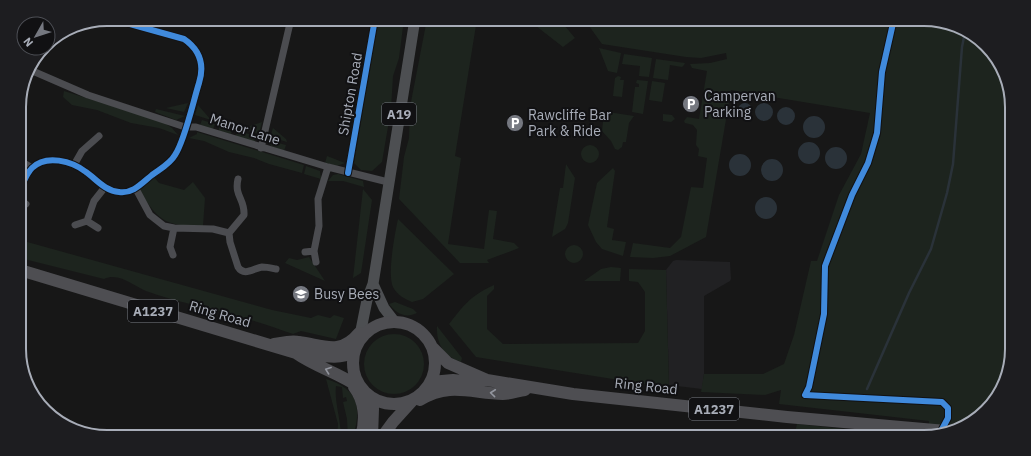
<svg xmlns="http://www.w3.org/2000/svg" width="1031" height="456" font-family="'IBM Plex Sans',sans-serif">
<rect width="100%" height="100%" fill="#171717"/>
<path fill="#212123" d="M676,260L730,262L731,279L730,281L704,296V374L702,389L669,385L666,270L673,261Z"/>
<path fill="#1d241e" d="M378,19H404L399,58L393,76L391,109L382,162L372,171L361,170L354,163Z
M427,19H477L455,156L461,158L448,244L484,249L489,210L497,211L493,239L514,243L519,248L487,260L489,263H460L399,199L404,157L409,138L410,107Z
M527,19H559L575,38L563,47Z
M584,19H924L958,26L994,53L1011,95L1012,349L1005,383L977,419L929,437V421L779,404L781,390L765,395L701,392L704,374H763L784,364L794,335L811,261H817L839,195L861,154L870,113L731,90L706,237L670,256L653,258L630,257L633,243L670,248L681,237L691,187L703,188L707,158L698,156L699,149L696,145L697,130L693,125L685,123L684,121L687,117L699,119L707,71L692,68L690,64L710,63L727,59L726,53L701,58L686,57L602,44Z
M599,48L621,53L617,73L608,71Z
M624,54L652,58L649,77L639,76L640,66L622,64Z
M656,59L685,63L684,65L682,67L670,65L668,80L653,78Z
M618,76L621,77L620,80H624L622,97L613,96L615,78Z
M637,80L648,81L643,114L632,112L635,87H639V84L636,83Z
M652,81L665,83L662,102L649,100Z
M64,91L163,122L172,128L178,135L159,128L131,123L97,110L72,105L63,97Z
M188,103L184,112L166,108Z
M198,105L211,120L195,115Z
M156,109L185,116L176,120L155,112Z
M608,112L634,116L629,123L626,142H623L622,147L618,150L615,149L611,141L602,131L603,122Z
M663,114L672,115L675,119L671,122L663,121Z
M202,120L215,124L213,129L200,125Z
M262,122L259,134L241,129Z
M219,125L233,129L231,134L219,131Z
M273,128L286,139L287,142L270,137Z
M237,130L260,138L252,142L236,136Z
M197,132L304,165L302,173L269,164L254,158L229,152L204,141L189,138L197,134Z
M267,140L286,145L284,151L271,146Z
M581 154a9 9 0 1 1 18 0a9 9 0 1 1-18 0Z
M327,156L345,163L337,166L325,163Z
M566,164L575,178L568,223L565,229L552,237L560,188H563Z
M306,166L320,171L321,179L304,174Z
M613,168L615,171L607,227L614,229L612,240L626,242L623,256L602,249L596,242L588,225L597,183Z
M338,174L363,181L364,187L343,181H328L333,175Z
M154,177L159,183L184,190L193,182L205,198L203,226C165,226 160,222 139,191Z
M363,189L372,200L361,273L353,278Z
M398,219L454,274L423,299L412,302C405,299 397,295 393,287C387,274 395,233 398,219Z
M20,240L272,310L311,318L318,315L330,318L334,315L344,318L336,339L301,331L293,334C276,328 258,322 241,317C209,308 177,302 146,291C132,285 119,272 104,279L20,258Z
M565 254a9 9 0 1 1 18 0a9 9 0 1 1-18 0Z
M309,257L325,281L285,263L289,258L297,260Z
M611,267L621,268L620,281H584L601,269Z
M629,269L666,270L669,388L476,357L449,324C465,304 470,296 494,285V289L487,296V329L503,344L638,343L645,331V292L638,282L629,281Z
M395,302L413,309L417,313C405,319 396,313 389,304Z
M437,326L462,358L461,362C444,356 436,344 437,326Z
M364 364a30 30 0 1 1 60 0a30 30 0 1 1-60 0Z
M326,379C358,389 362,406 353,437H348L347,419L343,402L347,401L346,397L343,398L342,387L336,386C334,400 341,420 341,437H337L338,424Z
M797,424L922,437H794Z"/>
<path fill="#2a3239" d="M738 110a7 7 0 1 1 14 0a7 7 0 1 1-14 0Z
M755 112a9 9 0 1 1 18 0a9 9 0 1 1-18 0Z
M777 116a9 9 0 1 1 18 0a9 9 0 1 1-18 0Z
M803 127a11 11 0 1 1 22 0a11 11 0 1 1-22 0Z
M798 153a11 11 0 1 1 22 0a11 11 0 1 1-22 0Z
M825 158a11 11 0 1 1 22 0a11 11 0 1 1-22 0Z
M729 165a11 11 0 1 1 22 0a11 11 0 1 1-22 0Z
M761 170a11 11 0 1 1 22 0a11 11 0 1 1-22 0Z
M755 208a11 11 0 1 1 22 0a11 11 0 1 1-22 0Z"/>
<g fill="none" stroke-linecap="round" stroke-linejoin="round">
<path stroke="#2a3239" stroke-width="2.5" d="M867,389L909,293L931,249L947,193L953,164L962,47L965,32"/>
<path stroke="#4b4c50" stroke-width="7" d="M28,69L88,95L185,127H196L328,167L388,182
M261,148L291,19
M19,160L32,168
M74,165L82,151L99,136
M348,173L375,19
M238,179C234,196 245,199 244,215L229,233L230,242L238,267C244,277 254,268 262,267C267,267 271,268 276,269
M136,189L150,215L164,226L174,228L213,229L229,233
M19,192C23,184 26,174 32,168C46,154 72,161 86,172C96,179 105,191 119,192C133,194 142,183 152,175C160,169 170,164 175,155C185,140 193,102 199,83C205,64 200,50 184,39L112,19
M19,199L26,204
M87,221L98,228
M75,225L87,221L94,201L105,187
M305,252L314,251
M173,255L170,247L174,228
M316,262L314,251L319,226L318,199L328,167"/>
<path stroke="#4d4f52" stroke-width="11" d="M373,284L384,308L394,321
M359,340L367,300L373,284L415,19"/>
<path stroke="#4e4e52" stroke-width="12" d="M20,270L296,353C315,353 336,362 353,352
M353 363a41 41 0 1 1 82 0a41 41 0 1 1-82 0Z
M274,344C281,343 291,340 299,342C323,345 340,356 359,333
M432,347L448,363L487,380
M296,353C316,367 339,373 359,387
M431,382L453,380L472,382L487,380L573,394L787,417L946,431
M354,387C365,401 366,420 361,437
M371,398L373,409L372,437
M420,400C449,382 471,393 503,394C510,394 518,391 525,390
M382,437L393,422L412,401"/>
<g stroke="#111113" stroke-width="8">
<path id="cycleway" d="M894,19L882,72L877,133L868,163L852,195L825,266L824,314L809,387L805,395L942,402L948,408V418L940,433
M348,173L375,19
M19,192C23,184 26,174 32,168C46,154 72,161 86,172C96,179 105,191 119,192C133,194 142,183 152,175C160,169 170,164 175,155C185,140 193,102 199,83C205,64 200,50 184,39L112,19"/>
</g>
<use href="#cycleway" stroke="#408adc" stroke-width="6"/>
</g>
<defs><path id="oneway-chevron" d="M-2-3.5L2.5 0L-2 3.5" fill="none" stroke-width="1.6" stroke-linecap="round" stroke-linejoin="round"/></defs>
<g stroke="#92959e">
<use href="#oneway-chevron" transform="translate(328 370) rotate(-160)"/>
<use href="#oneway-chevron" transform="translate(493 393) rotate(-174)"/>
</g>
<defs>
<g id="parking-disc" transform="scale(0.9)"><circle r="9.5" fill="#757880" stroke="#111113"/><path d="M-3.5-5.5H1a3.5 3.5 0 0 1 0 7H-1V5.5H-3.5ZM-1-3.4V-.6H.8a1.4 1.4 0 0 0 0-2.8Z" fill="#fff"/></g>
<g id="school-disc" transform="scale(0.9)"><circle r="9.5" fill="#757880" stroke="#111113"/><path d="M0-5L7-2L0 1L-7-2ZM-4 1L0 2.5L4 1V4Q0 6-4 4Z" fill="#fff"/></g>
</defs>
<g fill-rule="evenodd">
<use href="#parking-disc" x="691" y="104"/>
<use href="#parking-disc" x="515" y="123"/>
<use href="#school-disc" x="301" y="294"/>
</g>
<g text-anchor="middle" stroke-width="4" stroke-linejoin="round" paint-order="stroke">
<g fill="#111113" stroke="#7b7e86" stroke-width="1">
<rect x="382" y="103" width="34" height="22" rx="3"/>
<rect x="128" y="300" width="50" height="22" rx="3"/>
<rect x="689" y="398" width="50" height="22" rx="3"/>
</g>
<g font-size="13" font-weight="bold" fill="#a8adb8">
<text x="399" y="119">A19</text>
<text x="153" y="316">A1237</text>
<text x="714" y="414">A1237</text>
</g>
<g font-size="14" fill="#a8adb8" stroke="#111113">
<text transform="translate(350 94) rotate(-80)" y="5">Shipton Road</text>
<text transform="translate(245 129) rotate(18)" y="5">Manor Lane</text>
<text transform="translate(220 314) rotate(16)" y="5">Ring Road</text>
<text transform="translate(646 386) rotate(6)" y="5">Ring Road</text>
</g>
<g font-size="14" fill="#a8adb8" stroke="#111113" text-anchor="start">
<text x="704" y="101">Campervan<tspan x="704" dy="16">Parking</tspan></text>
<text x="528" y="120">Rawcliffe Bar<tspan x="528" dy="16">Park &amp; Ride</tspan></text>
<text x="314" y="299">Busy Bees</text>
</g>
</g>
<path d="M0 0H1031V456H0ZM107 26H924A81 81 0 0 1 1005 107V349A81 81 0 0 1 924 430H107A81 81 0 0 1 26 349V107A81 81 0 0 1 107 26Z" fill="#1d1d20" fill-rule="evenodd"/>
<path fill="none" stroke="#a8adb8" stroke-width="2" d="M107 26H924A81 81 0 0 1 1005 107V349A81 81 0 0 1 924 430H107A81 81 0 0 1 26 349V107A81 81 0 0 1 107 26Z"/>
<g transform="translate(36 36) rotate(231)"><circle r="19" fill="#111113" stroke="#4d4f55"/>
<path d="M0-3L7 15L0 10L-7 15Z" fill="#757880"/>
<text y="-6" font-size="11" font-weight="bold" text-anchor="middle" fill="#a8adb8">N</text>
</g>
</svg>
